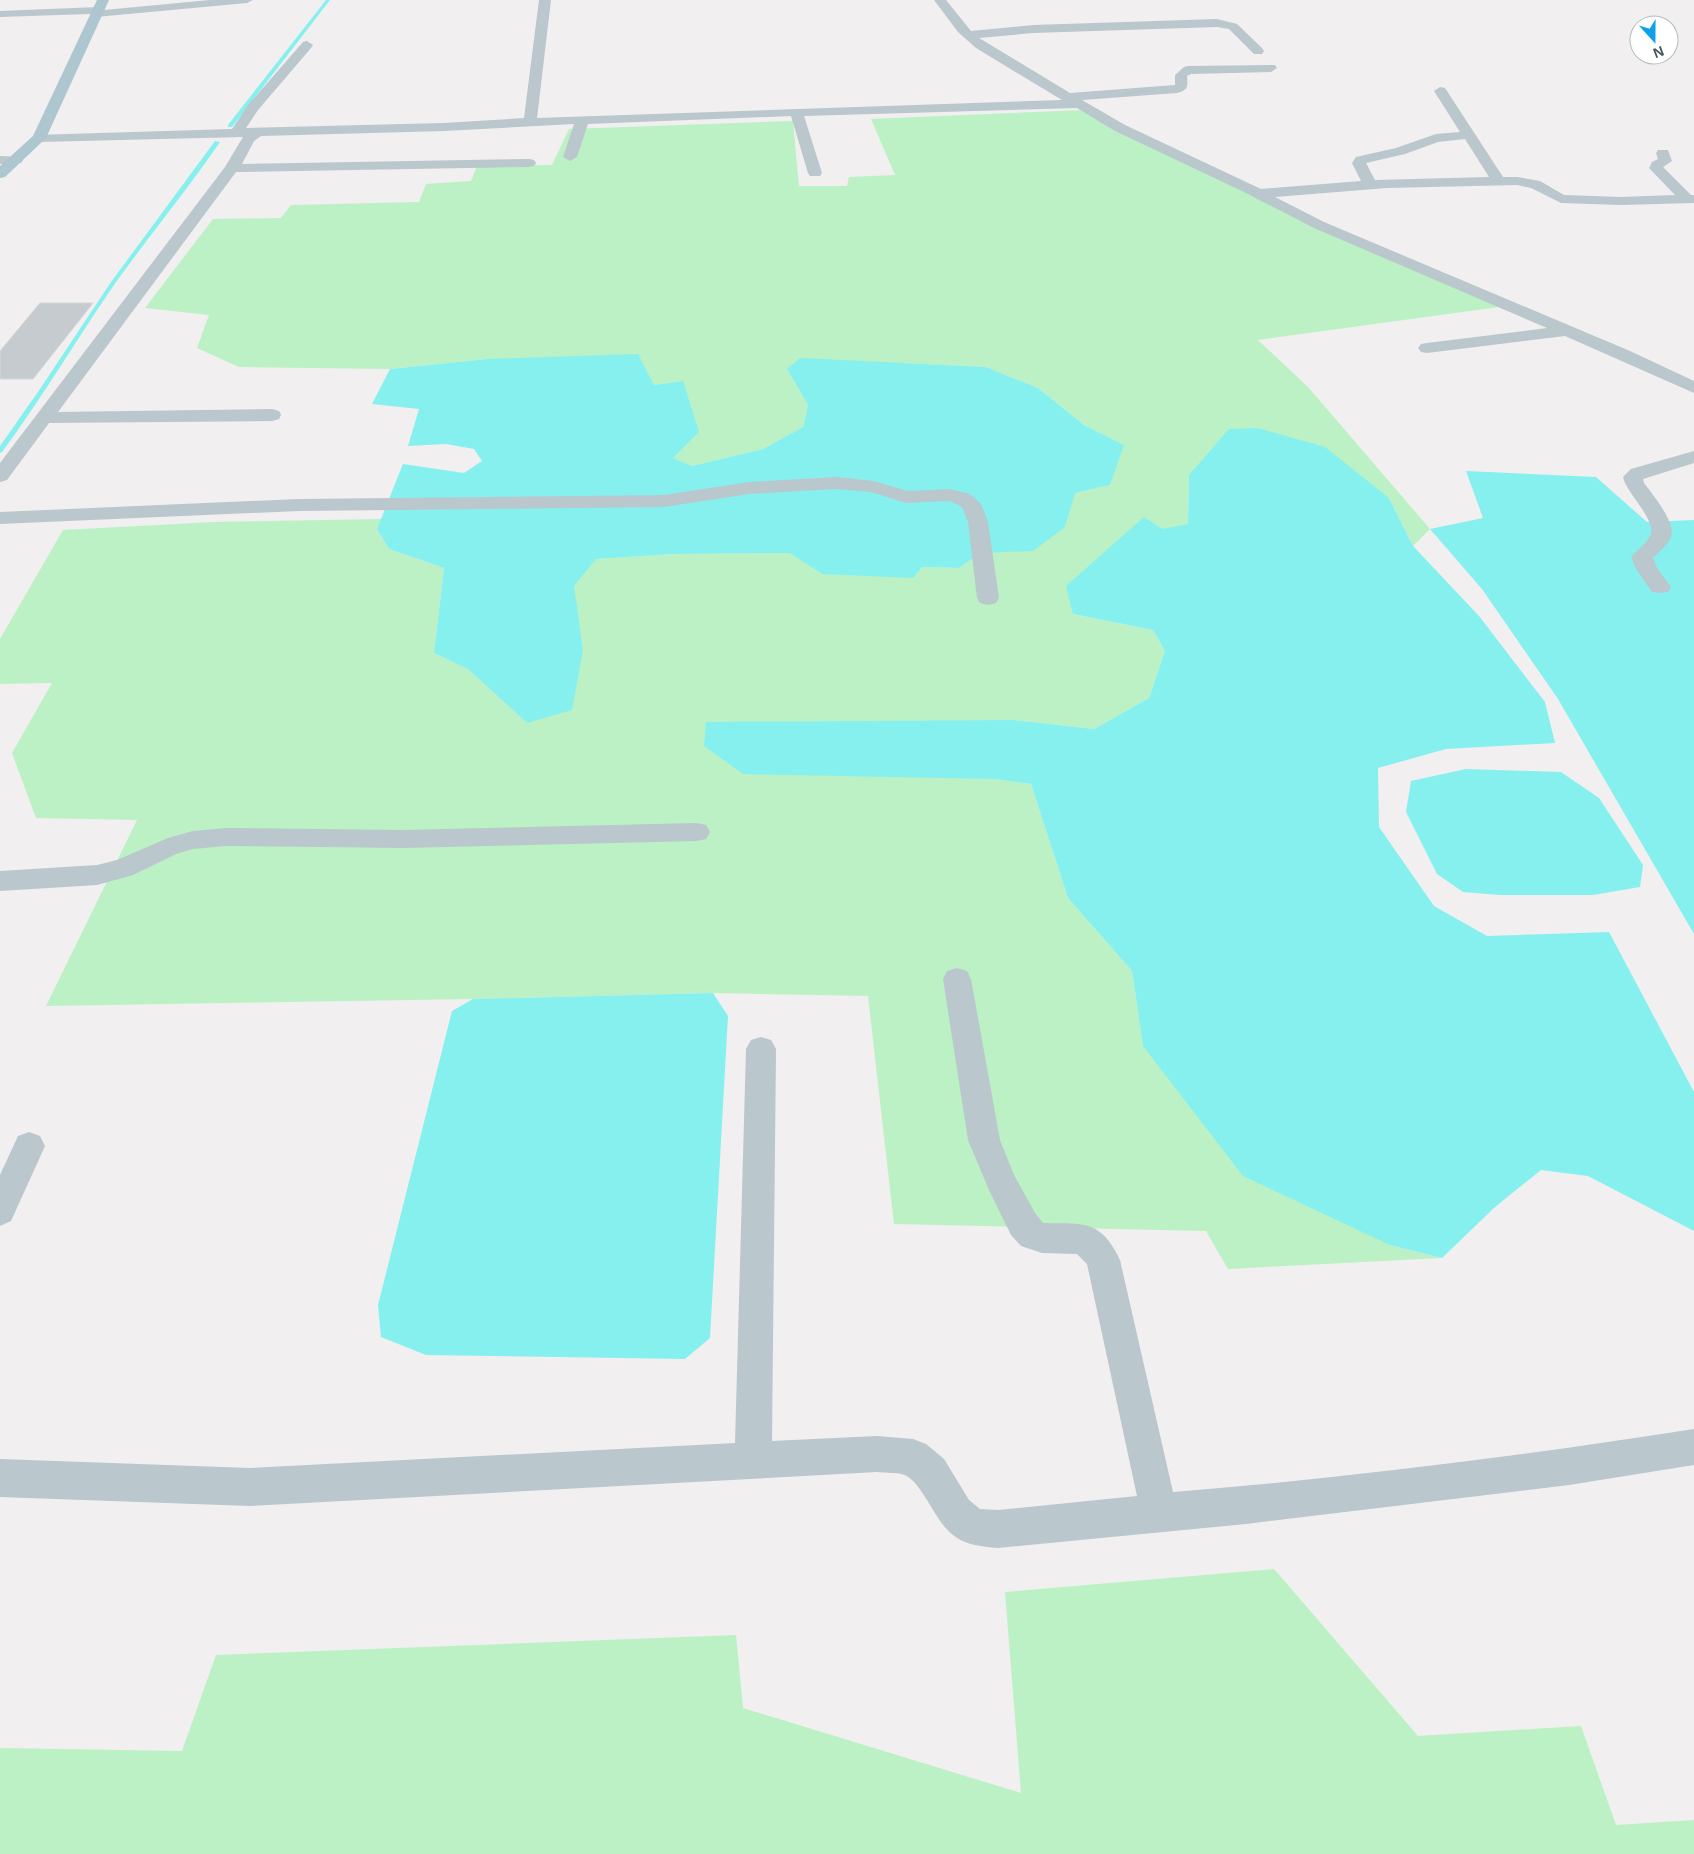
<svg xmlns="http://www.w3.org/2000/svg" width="1694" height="1854" font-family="Helvetica,sans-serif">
<rect width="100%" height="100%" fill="#f1efef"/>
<path fill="#bbf1c4" d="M1084,110L1357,241L1499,307L1258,340L1308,387L1430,529L1413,546L1389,498L1189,475L1188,524L1161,530L1073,614L1153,630L1165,651L1149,698L1094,729L1013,720L995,779L1031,784L1068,898L1132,971L1143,1046L1390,1245L1442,1258L1228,1269L1206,1231L894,1224L868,996L713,993L473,999L46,1006L137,820L36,818L12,753L52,683L0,684V639L63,530L214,522L382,519L377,529L389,549L444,568L434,653L468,669L527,723L583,650L573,586L596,559L675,554L791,553L822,574L922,567L959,568L981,553L1065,527L1074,493L1110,485L1123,445L1084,425L1038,388L986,367L900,363L787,369L808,405L803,427L763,449L692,466L672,458L683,381L654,385L487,359L390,369L239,367L197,348L209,315L145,308L213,219L281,218L291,205L419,202L426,184L471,181L477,166L552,165L569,129L793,121L799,186H847L849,177L895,175L871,119Z
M1274,1569L1418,1736L1581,1726L1616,1825L1694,1820V1854H0V1748L182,1751L216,1655L736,1635L743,1708L1021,1793L1005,1592Z"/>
<path fill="#86f0ef" d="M638,354L654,385L683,381L699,432L673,458L692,466L763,449L803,427L808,405L787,369L800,358L986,367L1038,388L1084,425L1124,445L1110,485L1075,493L1065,527L1033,551L981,553L959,568L922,567L913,578L822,574L790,553L675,554L596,559L574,586L583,650L572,710L527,723L468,669L434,653L444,568L389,549L377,529L403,464L464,473L482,461L474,449L446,444L408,446L419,409L372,404L390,369L487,359Z
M1258,428L1325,447L1389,498L1413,546L1479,616L1545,702L1555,743L1446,749L1378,768L1379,827L1434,906L1487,936L1609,932L1694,1092V1231L1588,1176L1541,1170L1495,1207L1442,1258L1390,1245L1243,1176L1143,1046L1132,971L1068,898L1031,784L995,779L743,774L704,746L706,722L1013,720L1094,729L1149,698L1165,651L1153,630L1073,614L1066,586L1144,517L1162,529L1188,524L1189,475L1229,429Z
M1466,471L1596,477L1647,522L1694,520V934L1558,699L1482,589L1430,529L1483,518Z
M1466,769L1561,772L1599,798L1643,865L1640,887L1593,895H1500L1463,892L1437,874L1406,812L1411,781Z
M713,993L728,1016L710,1338L685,1359L426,1355L381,1337L378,1305L452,1011L473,999Z"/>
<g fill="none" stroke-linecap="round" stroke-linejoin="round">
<path fill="#86f0ef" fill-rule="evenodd" d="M326,0H330L232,127H228V125Z
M215,141L220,142C187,190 150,235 116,282C77,338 43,397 2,452L0,453V446L40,389L111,282Z"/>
</g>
<path fill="#c5cbcf" stroke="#d2d7db" d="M40,303H93L33,379H0V351Z"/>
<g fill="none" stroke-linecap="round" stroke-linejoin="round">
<path fill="#bac7cd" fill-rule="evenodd" d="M210,0H253L247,3L96,17L90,14L0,17V11L98,7L104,10Z
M539,0H551L537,118L1062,100L976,48L958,32L934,0H946L971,31L1033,25L1217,19L1237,24L1262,48L1264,51L1262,54H1254L1229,29L1217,27L1033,33L979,38L1070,93L1175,85V75L1184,67L1188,66L1275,65L1277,68L1271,72L1191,74L1187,76C1188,87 1188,90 1177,93L1082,100L1125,125L1261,189L1361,181L1352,163L1356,157L1396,148L1436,134L1460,132L1434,91L1440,87L1445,88L1503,177H1517L1540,181L1564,195L1621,197L1675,195L1649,168L1652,162L1658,159L1656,153L1658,150H1668L1672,161L1663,167L1691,195H1694V203L1621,205L1561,203L1531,188L1517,185L1387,188L1275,197L1324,222L1630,351L1694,381V393L1565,336L1427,353L1421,352L1418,348L1421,344L1427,343L1547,328L1314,228L1244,192L1115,131L1077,108L804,116L822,173L820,176H810L808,173L791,116L588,124L577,157L570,161L563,157L574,124L444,131L261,136L254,141L242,164L529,159L534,160L536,163L534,166L529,167L236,172L58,412L272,409L279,411L281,415L279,419L272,421L49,423L7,480L0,482V463L225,167L243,137L39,142L34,141L32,138L34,135L232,129L248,105L303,42L307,41L313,45L311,48L258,110L246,128L444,123L524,118ZM1465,139L1489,177L1375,180L1366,163L1405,154L1438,142Z
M0,156L21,157L23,160L21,163L0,164Z
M1694,451V463L1643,479L1644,483C1653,495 1676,522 1671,537C1668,545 1659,552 1653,558L1657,568L1671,587L1668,592L1660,593L1652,592L1636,569L1631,557C1637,550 1646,544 1650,536C1658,521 1626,493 1623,477L1631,469Z
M836,477L874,481L907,491L950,489L970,494L981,504L988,522L999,598L996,603L988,605L980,603L977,598L968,522L962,507L950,501L906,503L871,492L836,489L749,494L664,507L299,511L0,524V512L299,499L664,495L749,482Z
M697,823L706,825L710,832L706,839L697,841L404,848L226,846L193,849L176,854L133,875L97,885L0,891V871L97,865L117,860L168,838L193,831L226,828L404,830Z
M957,968L967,971L971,979L1000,1140L1014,1175L1035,1213L1043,1223C1083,1224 1101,1219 1120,1260L1173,1492C1347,1478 1522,1456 1694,1429V1465L1569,1485L1246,1524L998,1548C955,1545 948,1535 927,1500C921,1491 916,1482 907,1476C900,1472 886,1473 877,1472L250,1506L0,1497V1459L250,1468L735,1443L746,1049L751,1040L761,1037L771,1040L776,1049L772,1441L877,1436L913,1439L926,1444L944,1459L969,1500L980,1509L998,1510L1137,1496L1087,1264L1077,1254L1042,1253L1021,1246L1011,1235L989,1190L968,1140L943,979L947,971Z
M29,1132L40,1136L45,1146L11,1221L0,1226V1175L18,1136Z"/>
<path fill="#adc6cf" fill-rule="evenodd" d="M97,0H109L46,138L5,177L0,178V166L33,136Z"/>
</g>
<g transform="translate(1654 40) rotate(159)"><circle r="24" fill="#ffffff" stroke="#b5bcbe"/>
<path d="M0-4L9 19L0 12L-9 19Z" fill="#109fea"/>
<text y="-8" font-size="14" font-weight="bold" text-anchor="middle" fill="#46575d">N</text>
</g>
</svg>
